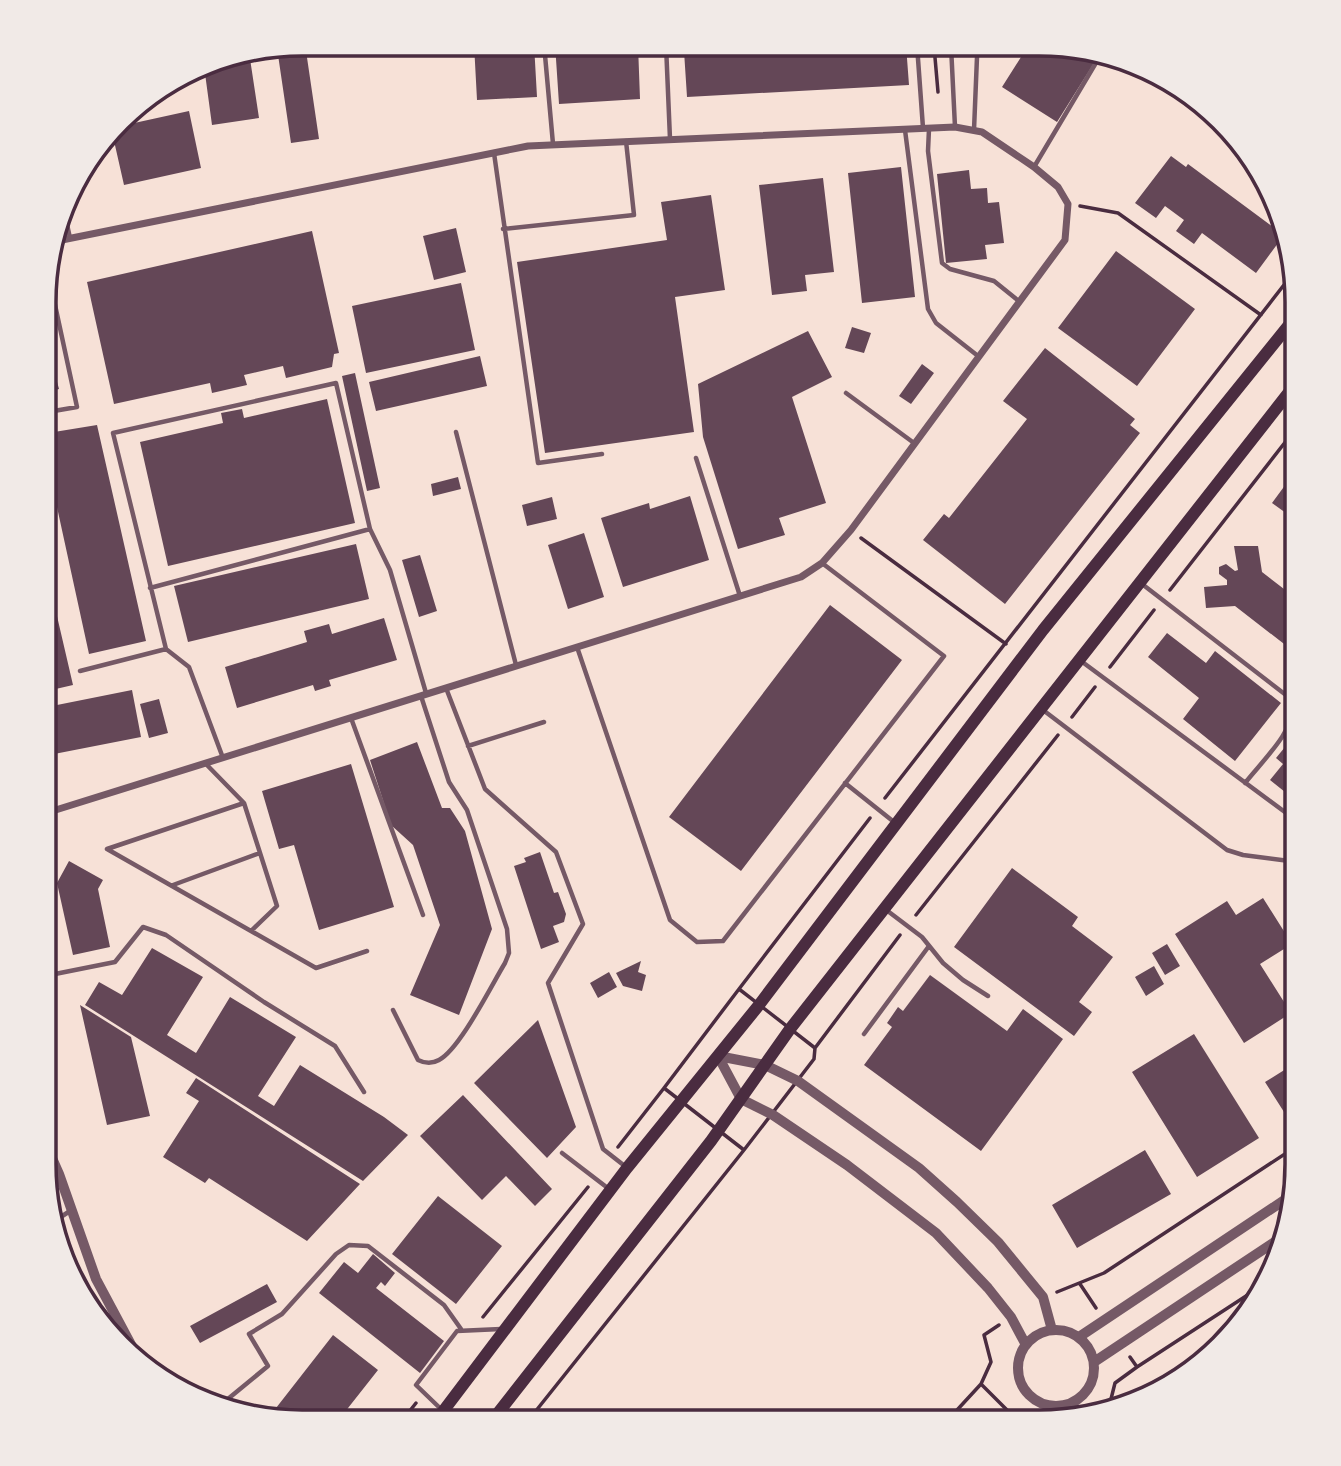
<svg xmlns="http://www.w3.org/2000/svg" width="1341" height="1466" font-family="Merriweather,serif">
<rect width="100%" height="100%" fill="#f7e1d7"/>
<path fill="#644757" d="M302,44H305L319,139L291,143L277,48Z
M474,44H534L537,97L477,100Z
M555,44L638,45L640,99L559,104Z
M769,45H906L909,85L687,97L684,51Z
M1028,46H1067L1094,63L1057,122L1002,87Z
M249,52L259,118L212,125L204,66L218,58Z
M189,111L201,168L124,185L112,132L116,127Z
M1171,156L1186,167L1188,164L1284,235L1256,273L1202,233L1194,244L1176,231L1184,220L1165,206L1156,218L1135,203Z
M901,167L915,297L862,303L848,173Z
M969,170L971,189L987,188L988,203L999,202L1004,243L985,245L987,259L946,263L937,174Z
M823,178L834,272L805,275L807,291L772,295L759,185Z
M711,195L725,290L675,297L694,432L545,453L517,262L667,240L661,202Z
M456,228L466,272L434,280L423,236Z
M312,231L339,353L334,354L332,367L286,378L283,366L244,375L247,385L212,393L210,383L114,404L87,282Z
M1116,251L1195,309L1137,386L1058,328Z
M461,283L475,350L366,373L352,306Z
M852,327L871,333L864,353L845,348Z
M808,331L832,377L792,397L826,503L779,518L785,535L738,549L703,437L698,384Z
M1045,348L1135,419L1130,425L1140,433L1005,604L923,540L944,514L949,518L1027,419L1003,401Z
M48,349L59,389L48,392Z
M480,356L487,386L376,411L369,382Z
M922,364L934,373L911,404L899,396Z
M355,373L380,488L367,491L342,376Z
M327,399L355,523L168,566L140,442L223,423L221,413L242,409L244,418Z
M97,425L146,641L89,654L50,475H48V433Z
M1297,469V521L1272,503Z
M458,477L461,489L433,496L431,484Z
M690,496L709,560L623,587L601,518L649,503L650,509Z
M552,497L557,519L527,526L522,505Z
M584,533L604,597L568,609L548,545Z
M356,544L369,599L188,642L174,586Z
M1234,546H1258L1262,572L1297,599V654L1235,606L1206,608L1204,587L1227,585V580L1219,574V567L1226,564L1235,571L1238,570Z
M420,555L437,611L419,617L402,560Z
M47,573L73,685L47,691Z
M830,605L902,660L741,871L669,817Z
M384,618L397,660L329,680L331,686L315,691L313,685L237,708L225,667L307,642L304,631L329,624L332,634Z
M1167,633L1206,663L1215,651L1281,703L1235,761L1183,719L1199,698L1148,657Z
M132,690L141,737L49,755L51,765L46,766L47,707Z
M159,699L168,733L149,738L140,704Z
M417,742L442,808H450L465,831L492,929L459,1015L410,995L440,925L413,845L391,825L370,760Z
M1285,747L1297,756V778L1285,792L1270,780L1283,764L1276,758Z
M351,764L394,907L319,930L294,845L279,849L262,791Z
M540,852L554,893L558,892L566,914L564,922L553,926L559,942L541,949L514,866L526,862L524,858Z
M69,861L103,880L98,889L110,947L73,955L57,883Z
M1012,868L1078,917L1072,926L1113,957L1079,1002L1092,1012L1074,1036L954,947Z
M1263,898L1292,944L1260,964L1291,1013L1244,1043L1175,934L1227,901L1236,915Z
M1167,944L1180,966L1165,975L1152,953Z
M152,948L203,977L167,1035L196,1053L230,997L296,1037L258,1096L274,1106L300,1065L384,1117L408,1135L363,1181L85,1005L99,982L122,995Z
M641,961L638,972L646,975L642,991L623,986L616,973Z
M1154,966L1164,984L1146,996L1135,977Z
M609,972L617,987L598,998L590,983Z
M930,975L1007,1031L1023,1009L1063,1039L981,1151L864,1065L892,1027L887,1023L898,1007L903,1011Z
M80,1005L131,1037L150,1116L107,1125Z
M538,1020L576,1127L547,1158L474,1083Z
M1194,1034L1259,1138L1197,1177L1132,1072Z
M1297,1062V1119L1291,1123L1265,1082Z
M196,1078L360,1184L307,1241L209,1178L205,1183L163,1157L199,1101L186,1093Z
M463,1095L552,1189L535,1206L506,1176L482,1200L420,1136Z
M1145,1150L1171,1194L1077,1248L1052,1205Z
M438,1196L502,1246L456,1304L392,1254Z
M373,1254L395,1273L385,1286L381,1282L376,1288L444,1341L420,1373L319,1293L344,1262L358,1273Z
M267,1284L277,1302L200,1343L190,1326Z
M333,1335L378,1370L337,1422H285L269,1417Z"/>
<g fill="none" stroke-linecap="round" stroke-linejoin="round">
<path stroke="#4a2c40" stroke-width="3.5" d="M934,46L938,92
M1080,206L1118,213L1261,315
M861,538L1006,644
M1170,590L1297,427
M1110,667L1154,610
M1072,717L1095,687
M885,798L1294,272
M916,915L1058,735
M739,989L870,818
M739,989L815,1048L814,1059L744,1150L664,1088Z
M815,1048L900,935
M618,1147L664,1088
M1080,1284L1096,1308
M1057,1292L1104,1273L1297,1146
M483,1317L588,1187
M999,1325L984,1335L991,1362L981,1384L1019,1422
M1130,1357L1137,1367L1266,1283
M1108,1411L1115,1383L1137,1367
M401,1422L416,1403
M527,1422L744,1150
M946,1422L981,1384"/>
<path stroke="#755966" stroke-width="4.5" d="M544,44L553,144
M666,45L670,139
M917,45L923,128
M951,46L955,127
M929,129L928,151L942,263L950,269L994,281L1020,302
M905,130L928,309L936,323L978,356
M974,130L977,57L981,46
M494,153L538,463L602,454
M1034,167L1100,56
M64,211L70,238
M503,229L634,215L626,141
M846,393L914,443
M48,412L77,407L49,277
M456,432L516,665
M696,458L740,596
M370,529L390,570L426,693
M1142,584L1295,702C1293,733 1264,759 1245,783
M150,588L370,529L336,383L113,433L166,649L189,667L223,758
M577,647L670,920L697,942L723,941L944,656L822,563
M1081,661L1297,821
M80,671L166,649
M446,688L485,789L556,852L583,924L548,983L603,1149L626,1167
M1043,710L1227,850L1243,855L1297,862
M351,718L423,915
M468,746L544,722
M206,764L244,803L277,906L251,931
M845,783L894,822
M107,849L316,968L367,951
M107,849L244,803
M173,885L260,853
M885,909L922,937L943,963L963,980L988,996
M45,976L115,962L143,927L166,935L264,1002L335,1046L364,1092
M393,1010L418,1060C424,1063 432,1064 439,1060C460,1049 491,986 505,963L509,953L507,929L467,810L449,782L421,696
M864,1034L929,946
M562,1153L609,1189
M53,1222L70,1211
M99,1319L119,1324
M223,1403L268,1366L249,1334L282,1314L336,1254L349,1245L368,1246L444,1305L461,1329
M443,1411L416,1385L457,1331L501,1329"/>
<path stroke="#755966" stroke-width="7" d="M46,813L801,577L822,563L851,530L1065,240L1068,204L1058,187L1034,167L982,132L955,127L528,146L52,242
M1073,1402L1082,1417"/>
<path stroke="#755966" stroke-width="10" d="M718,1056L765,1065L798,1081L919,1168L957,1202L998,1242L1043,1297L1052,1330
M718,1056L741,1099L773,1115L847,1165L936,1233L988,1288L1011,1317L1026,1345
M44,1140L59,1174L96,1279L135,1352
M1018 1368a38 38 0 1 1 76 0a38 38 0 1 1-76 0Z
M1079,1337L1292,1195
M1094,1362L1279,1239"/>
<path stroke="#4a2c40" stroke-width="12" d="M435,1422L627,1168L759,1005L1043,630L1297,315
M491,1422L711,1141L790,1029L1297,382"/>
</g>
<path d="M0 0H1341V1466H0ZM302 56H1039A246 246 0 0 1 1285 302V1164A246 246 0 0 1 1039 1410H302A246 246 0 0 1 56 1164V302A246 246 0 0 1 302 56Z" fill="#f1eae7" fill-rule="evenodd"/>
<path fill="none" stroke="#4a2c40" stroke-width="3.5" d="M302 56H1039A246 246 0 0 1 1285 302V1164A246 246 0 0 1 1039 1410H302A246 246 0 0 1 56 1164V302A246 246 0 0 1 302 56Z"/>
</svg>
